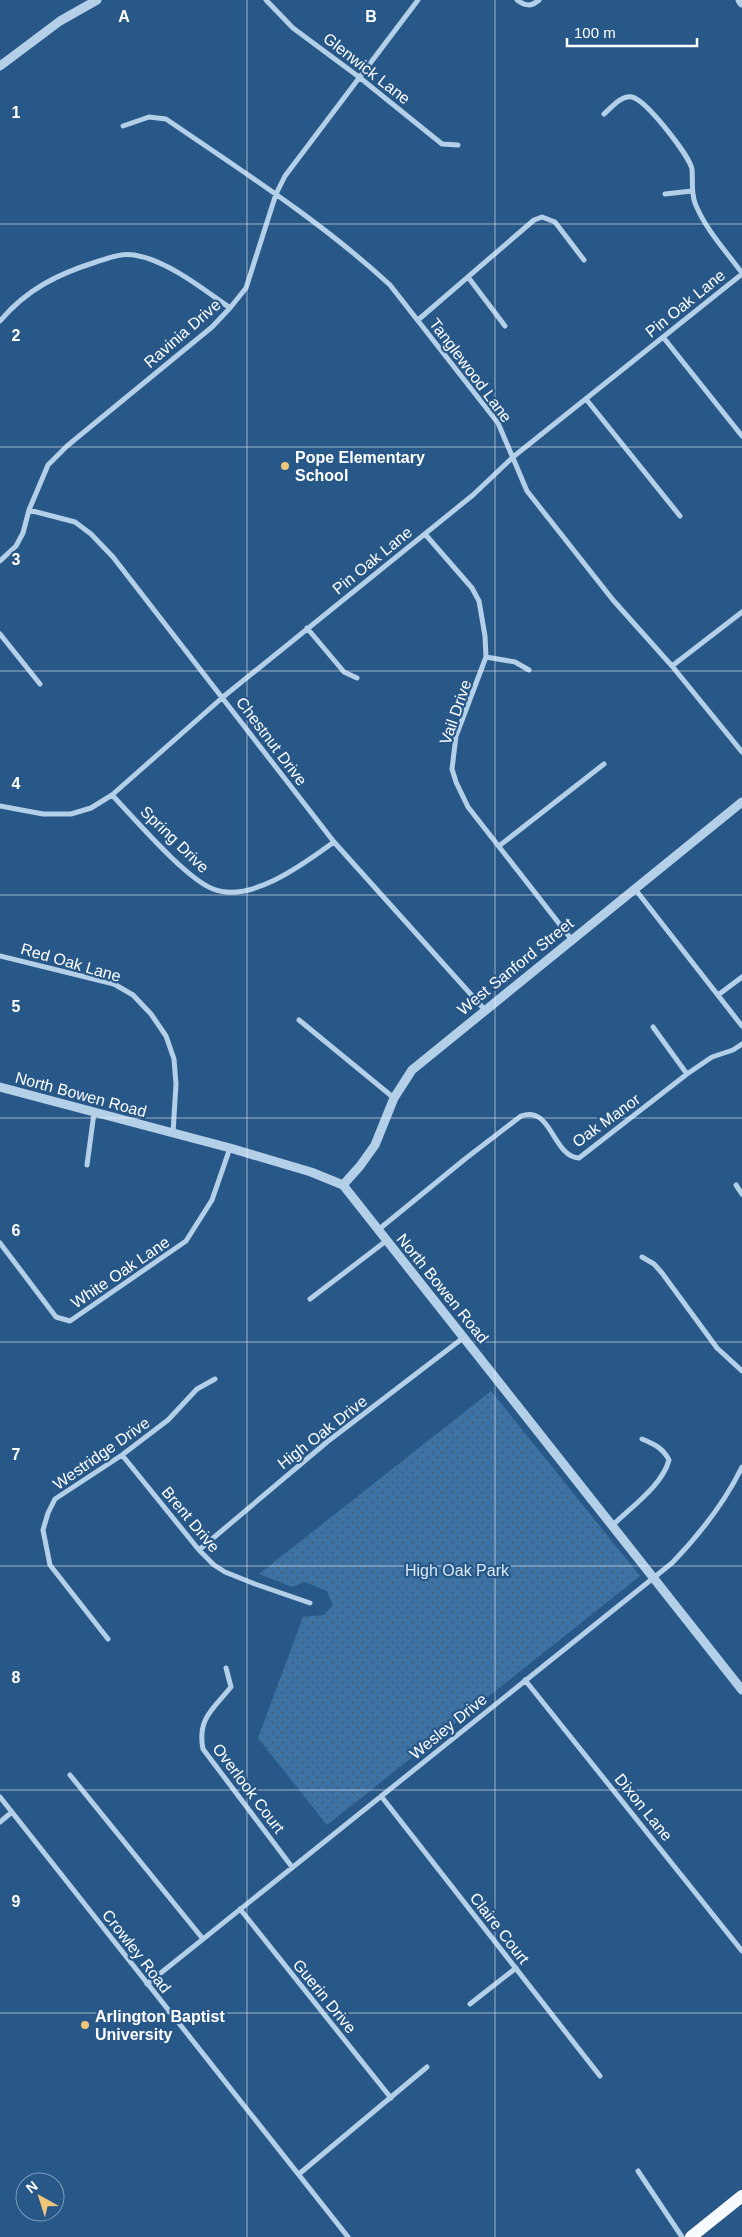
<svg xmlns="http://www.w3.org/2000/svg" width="742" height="2237" font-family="Helvetica,sans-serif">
<defs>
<pattern id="grass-dots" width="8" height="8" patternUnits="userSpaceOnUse" patternTransform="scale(1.25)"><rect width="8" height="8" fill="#3d72a4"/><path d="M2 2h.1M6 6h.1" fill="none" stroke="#465b6f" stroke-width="1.8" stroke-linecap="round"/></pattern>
</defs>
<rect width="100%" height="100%" fill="#285888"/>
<path fill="url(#grass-dots)" d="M491,1391L640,1576L327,1825L258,1738L303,1617L324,1615L333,1605L327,1591L305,1582L292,1587L259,1574Z"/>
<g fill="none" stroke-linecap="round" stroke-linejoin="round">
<path stroke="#b4cfe8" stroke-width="5" d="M266,0L293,28L359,77L442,144L458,145
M517,0C525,6 531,7 539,0
M604,114C611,108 621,95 632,97C646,100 689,155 692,169C693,181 691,192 695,203C705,229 726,251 742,273
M123,126L149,117L166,119C242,171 322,222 390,285L498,423L527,491L613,600L672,666L742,752
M665,194L692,191
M468,277L505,326
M418,320L534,220L542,217L555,222L584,260
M0,321C27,289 58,274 96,262C109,258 121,253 134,255C167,260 203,289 230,308
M663,337L742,436
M586,399L680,516
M29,510L75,522L91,534L113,557L334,842L484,1009
M425,534L472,588L479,601L485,636L486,657L456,736L452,769L456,782L468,807L572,940
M0,561L16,546L23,533L29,510L48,465L67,446L212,327L230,308L246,288L276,194L285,176L418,0
M307,628L344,672L357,678
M0,634L40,684
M486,657L515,662L529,670
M672,666L742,612
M112,795C135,819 185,878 213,889C251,904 305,863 334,842
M0,806L43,814H71L91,808L112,795L223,697L473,495L513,457L742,274
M499,846L604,764
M635,889L742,1026
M0,956L114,984L133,995L151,1014L166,1036L174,1059L176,1084L173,1133
M718,995L742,977
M299,1020L394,1098
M653,1027L687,1074
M87,1165L94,1113
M736,1185L742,1194
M378,1230L465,1159L521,1116C552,1105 552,1156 579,1158L687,1074L712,1057L733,1050L742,1044
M0,1243L56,1317L70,1321L186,1241L212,1200L230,1148
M642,1257L654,1264L662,1273L717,1348L742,1371
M310,1299L386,1241
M122,1455L199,1550L214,1565L225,1572L255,1584L310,1603
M612,1526C631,1507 662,1486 669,1460C663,1448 654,1444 642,1439
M199,1550L327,1442L463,1338
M108,1639L50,1565L43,1530L48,1513L55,1499L122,1455L168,1420L197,1389L215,1379
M226,1668L231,1687C213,1709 197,1719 203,1749L292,1867
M525,1680L742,1951
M70,1775L203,1939
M381,1796L600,2076
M0,1797L348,2237
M0,1822L12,1812
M240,1909L391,2098
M147,1984L672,1563C700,1534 724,1504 742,1467
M470,2004L516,1968
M638,2171L682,2237
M299,2174L427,2067"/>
<path stroke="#b4cfe8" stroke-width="9" d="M740,0L742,3
M0,66L60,21L97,0
M0,1087L230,1148L311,1172L343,1185L742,1690
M343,1185L360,1166L375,1145L394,1098L412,1070L742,802"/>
<path stroke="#f7fafe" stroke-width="12" d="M691,2237L742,2196"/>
</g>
<path fill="none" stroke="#fff" stroke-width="1" stroke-opacity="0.55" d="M247,0V2237M495,0V2237M0,224H742M0,447H742M0,671H742M0,895H742M0,1118H742M0,1342H742M0,1566H742M0,1790H742M0,2013H742"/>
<g fill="#f0c67b" stroke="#285888" stroke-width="2">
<circle cx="285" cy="466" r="5"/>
<circle cx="85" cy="2025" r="5"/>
</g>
<g text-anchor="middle" stroke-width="4.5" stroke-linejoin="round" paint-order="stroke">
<g font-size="16" fill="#fff" stroke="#285888">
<text transform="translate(367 68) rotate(38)" y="6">Glenwick Lane</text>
<text transform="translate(685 303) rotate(-39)" y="6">Pin Oak Lane</text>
<text transform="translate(182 333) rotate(-41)" y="6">Ravinia Drive</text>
<text transform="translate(471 370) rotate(53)" y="6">Tanglewood Lane</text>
<text transform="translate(372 560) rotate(-39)" y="6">Pin Oak Lane</text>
<text transform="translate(455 712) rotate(-71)" y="6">Vail Drive</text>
<text transform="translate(272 741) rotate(53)" y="6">Chestnut Drive</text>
<text transform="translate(175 839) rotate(44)" y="6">Spring Drive</text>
<text transform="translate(71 962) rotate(16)" y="6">Red Oak Lane</text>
<text transform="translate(515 966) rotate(-39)" y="6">West Sanford Street</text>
<text transform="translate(81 1094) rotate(15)" y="6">North Bowen Road</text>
<text transform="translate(606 1120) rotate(-36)" y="6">Oak Manor</text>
<text transform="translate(120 1272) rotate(-34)" y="6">White Oak Lane</text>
<text transform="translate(443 1288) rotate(51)" y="6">North Bowen Road</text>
<text transform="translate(322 1432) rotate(-38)" y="6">High Oak Drive</text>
<text transform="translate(101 1453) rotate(-35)" y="6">Westridge Drive</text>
<text transform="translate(191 1519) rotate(50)" y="6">Brent Drive</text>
<text transform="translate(448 1726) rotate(-39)" y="6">Wesley Drive</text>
<text transform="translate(249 1788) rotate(53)" y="6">Overlook Court</text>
<text transform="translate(644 1807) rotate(51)" y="6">Dixon Lane</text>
<text transform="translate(500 1928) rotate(52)" y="6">Claire Court</text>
<text transform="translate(137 1951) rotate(52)" y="6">Crowley Road</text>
<text transform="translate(325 1996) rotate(51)" y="6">Guerin Drive</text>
</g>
<g font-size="16" font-weight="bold" fill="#fff" stroke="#285888" text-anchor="start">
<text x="295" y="463">Pope Elementary<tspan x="295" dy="18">School</tspan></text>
<text x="95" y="2022">Arlington Baptist<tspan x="95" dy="18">University</tspan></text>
</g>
<g font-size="16" fill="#d8e8f7" stroke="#285888">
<text x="457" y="1576">High Oak Park</text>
</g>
</g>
<g font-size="16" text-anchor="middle" font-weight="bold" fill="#fff" stroke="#285888" stroke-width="4.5" stroke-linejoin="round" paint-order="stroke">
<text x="124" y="22">A</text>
<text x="371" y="22">B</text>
<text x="16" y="118">1</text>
<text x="16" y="341">2</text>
<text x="16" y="565">3</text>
<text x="16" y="789">4</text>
<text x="16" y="1012">5</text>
<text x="16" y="1236">6</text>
<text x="16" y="1460">7</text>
<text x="16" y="1683">8</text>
<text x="16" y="1907">9</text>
</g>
<g transform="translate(40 2197) rotate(321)"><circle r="24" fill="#285888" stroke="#7e9bb8"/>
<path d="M0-4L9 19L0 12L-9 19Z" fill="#f0c67b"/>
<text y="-8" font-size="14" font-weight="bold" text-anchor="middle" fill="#ffffff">N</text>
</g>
<path d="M567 38v8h130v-8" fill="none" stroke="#ffffff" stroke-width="2.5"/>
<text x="574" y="38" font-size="15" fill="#ffffff" stroke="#285888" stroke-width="4" paint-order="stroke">100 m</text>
</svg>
